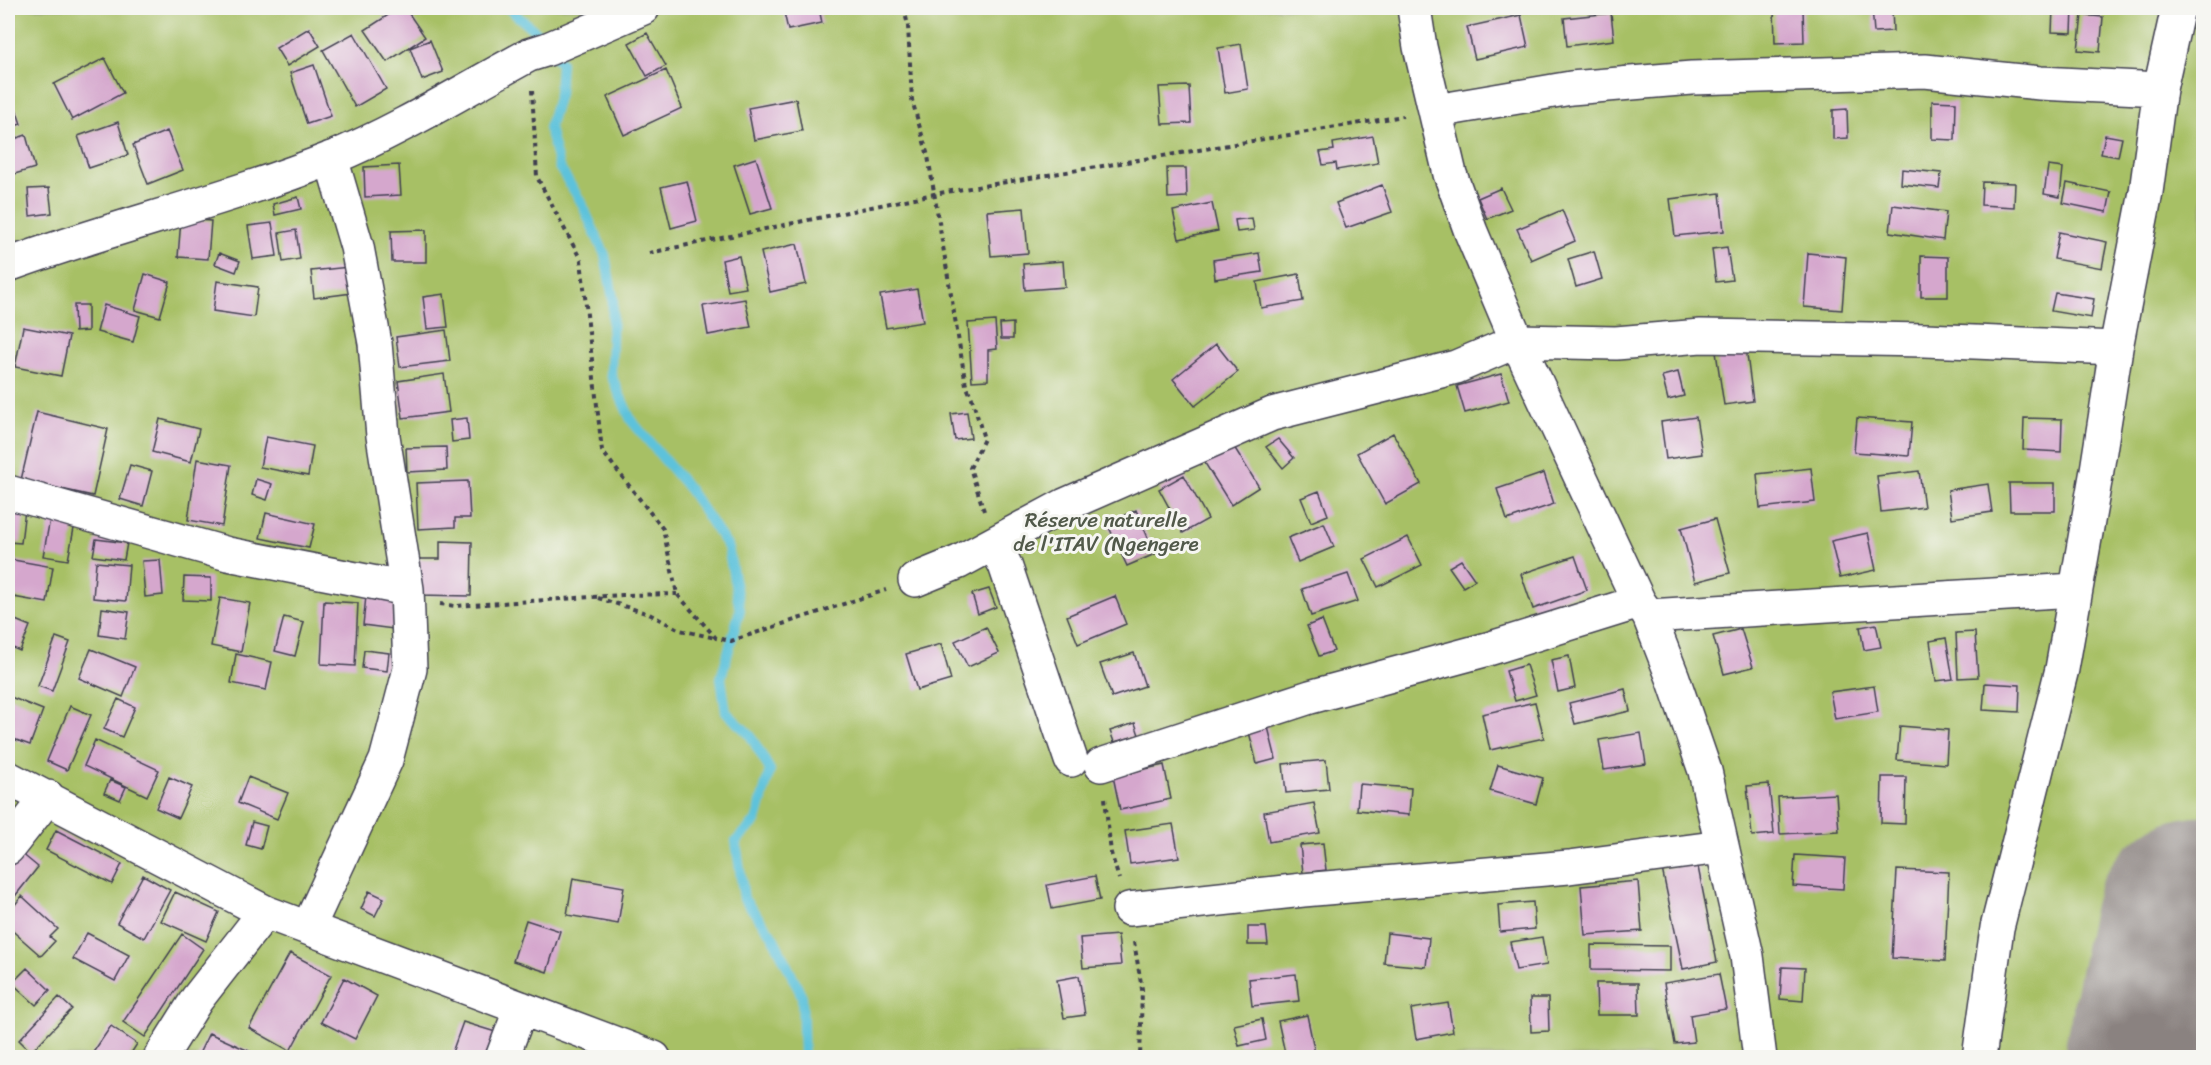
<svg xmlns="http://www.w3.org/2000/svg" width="2211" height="1065" font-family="Sriracha,sans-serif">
<rect width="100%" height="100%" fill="#f6f6f2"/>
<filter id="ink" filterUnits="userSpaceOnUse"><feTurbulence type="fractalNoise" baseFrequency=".0167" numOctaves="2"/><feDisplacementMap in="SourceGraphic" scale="12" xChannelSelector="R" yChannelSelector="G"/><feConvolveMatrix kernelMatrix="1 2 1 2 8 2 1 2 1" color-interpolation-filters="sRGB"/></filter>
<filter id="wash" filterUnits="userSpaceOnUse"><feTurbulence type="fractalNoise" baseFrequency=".008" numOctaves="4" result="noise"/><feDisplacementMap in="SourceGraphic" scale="24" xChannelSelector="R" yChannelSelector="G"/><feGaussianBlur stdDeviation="1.35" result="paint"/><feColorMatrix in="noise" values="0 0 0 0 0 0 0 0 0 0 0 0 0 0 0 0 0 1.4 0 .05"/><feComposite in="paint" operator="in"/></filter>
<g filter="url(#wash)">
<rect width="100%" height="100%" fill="#f1e1c5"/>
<path fill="#a7c065" stroke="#647150" stroke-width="1.5" d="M8,8H2203V1057H8Z"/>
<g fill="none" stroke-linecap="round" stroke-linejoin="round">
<path stroke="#5dc2db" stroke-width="10" d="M508,8L541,36L548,49L561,63L559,94L549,128L559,167L580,200L605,255L613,298L611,375L631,420L688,488L728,547L740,610L721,678L726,712L750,735L770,770L756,821L736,841L744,899L772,935L802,996L804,1058"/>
<path stroke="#8a8280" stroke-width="225" d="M2177,1058L2204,928"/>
</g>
<g id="blocks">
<path fill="#d5a7cd" d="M399,8H405L425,37L387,62L365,30Z
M783,8H819L822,23L788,30Z
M1774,8H1803L1804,42L1775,43Z
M1872,8H1892L1893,31L1874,32Z
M2053,8H2073L2072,33L2052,32Z
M1611,13L1614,40L1567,46L1564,18Z
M1521,15L1528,47L1475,59L1467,27Z
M2082,15L2103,17L2100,52L2078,50Z
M309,28L320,46L287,66L276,48Z
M354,33L386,89L355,107L323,50Z
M647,33L666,66L647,76L629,43Z
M430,40L443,72L422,80L410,48Z
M1241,44L1248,89L1225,93L1218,48Z
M105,58L123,93L72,120L54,84Z
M314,65L331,116L307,124L290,73Z
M666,70L682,108L624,135L607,97Z
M1189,86L1191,123L1162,124L1159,87Z
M796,99L802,131L754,140L748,108Z
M1932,101L1956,102L1955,140L1932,139Z
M16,109L21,124L8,128V112Z
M1847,109L1848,138L1833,139V110Z
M118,122L128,155L89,168L78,136Z
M167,131L183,170L148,184L133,145Z
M26,135L35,168L8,176V141Z
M2105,135L2122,138L2118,157L2101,154Z
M1373,136L1378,163L1337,170L1336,163L1323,165L1320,152L1334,150L1333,143Z
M756,158L772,208L750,214L734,165Z
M399,165L401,195L365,197L364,167Z
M2048,166L2063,168L2060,197L2044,194Z
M1167,168H1186L1187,197L1168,198Z
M1902,169L1941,173L1939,188L1901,184Z
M687,181L697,221L671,228L661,187Z
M1982,182L2015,183L2014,207L1981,205Z
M2067,183L2111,192L2107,212L2063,203Z
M1382,185L1392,212L1346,228L1336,203Z
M49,188L52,213L30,216L28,189Z
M1501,188L1511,209L1487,219L1478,198Z
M1720,193L1724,231L1675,236L1670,199Z
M298,197L301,209L275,215L273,204Z
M1212,203L1218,231L1179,239L1173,211Z
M1893,205L1946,212L1943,240L1890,232Z
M1024,208L1028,253L991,256L987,211Z
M1562,210L1575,241L1531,260L1517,229Z
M1252,218L1254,230L1237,232L1235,220Z
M181,219L211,221L208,259L178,257Z
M272,223L277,256L253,259L248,226Z
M296,230L300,259L283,262L279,233Z
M426,230V262H392L391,231Z
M2059,232L2107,242L2102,268L2054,259Z
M797,244L806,284L770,292L761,252Z
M1727,247L1732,280L1716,282L1712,249Z
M1594,251L1602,279L1576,287L1568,259Z
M219,253L240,261L236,272L215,264Z
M1259,253L1262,272L1215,279L1213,260Z
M1808,253L1846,257L1842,310L1804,307Z
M739,256L746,288L728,291L722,260Z
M1921,256L1948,257V297H1921Z
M1063,261L1065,287L1025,290L1023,264Z
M349,267L352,293L314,298L311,271Z
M145,274L170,282L160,317L135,310Z
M1299,274L1303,301L1261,308L1257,282Z
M217,281L258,287L254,317L213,311Z
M917,289L923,322L886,328L880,295Z
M2055,293L2094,299L2091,318L2051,311Z
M444,294L448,327L427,329L423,297Z
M745,299L751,327L708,335L703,306Z
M74,305H88V331L75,332Z
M104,305L140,316L133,342L97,332Z
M995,321L997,349L988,350V380L972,381L968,323Z
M1013,323V339H1001L1000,324Z
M23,327L69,336L61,376L15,367Z
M446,330L450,361L400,367L396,337Z
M1216,344L1238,372L1195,406L1173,379Z
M1746,347L1753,401L1724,405L1716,352Z
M1678,372L1684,396L1668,400L1662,376Z
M444,374L449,412L403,418L398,381Z
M1501,374L1509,401L1465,413L1457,386Z
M37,412L108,429L93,496L21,480Z
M967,412L971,438L955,440L951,414Z
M1696,417L1702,454L1666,459L1661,422Z
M467,418L469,440L452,442L450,420Z
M1857,418L1912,422L1909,456L1854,452Z
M2024,418L2062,419L2061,452L2023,450Z
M160,419L199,429L191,462L152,452Z
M1393,433L1421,484L1385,504L1357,453Z
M266,437L313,446L308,476L260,467Z
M1278,439L1294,458L1283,468L1266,447Z
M1231,442L1259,487L1231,505L1203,460Z
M446,447L447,470L407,472L406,448Z
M197,459L231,465L222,526L188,520Z
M130,465L152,471L143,506L120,499Z
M1811,468L1815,502L1760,508L1757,474Z
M1919,471L1924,507L1881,512L1877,476Z
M1544,473L1554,504L1507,520L1497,489Z
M1184,475L1208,519L1183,533L1159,489Z
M256,479L272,484L267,500L252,495Z
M468,481L470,518H455V527L418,529L416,483Z
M2009,483H2055V511H2010Z
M1988,484L1992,512L1952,518L1948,490Z
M1319,491L1328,515L1311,522L1301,498Z
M8,507L25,509L21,543L8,542Z
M1136,510L1155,554L1127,566L1107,523Z
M266,513L315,524L309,548L260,538Z
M50,519L75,523L68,560L43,556Z
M1715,519L1730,573L1695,582L1681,528Z
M1324,523L1334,547L1298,562L1288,538Z
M1868,533L1876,570L1840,578L1831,541Z
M1408,537L1422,565L1378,587L1364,559Z
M96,539L127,543L124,560L93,556Z
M440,541L472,542L471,596L418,595V559H440Z
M1575,556L1587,590L1533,609L1521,574Z
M8,559L53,567L47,603L8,596Z
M160,560L163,595L145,597L142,561Z
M1461,560L1475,580L1463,587L1449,567Z
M96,562L129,565L126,601L93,598Z
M1348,574L1358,601L1311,616L1302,589Z
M184,577L211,578V601L183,600Z
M989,589L996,607L978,614L972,594Z
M366,596L396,600L393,629L363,625Z
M1115,596L1126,624L1078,644L1067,616Z
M220,598L250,603L241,652L211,646Z
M324,601L358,603L355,666L321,664Z
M102,608L129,612L125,639L99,635Z
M8,617L30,626L20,651L8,646Z
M284,617L304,622L295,656L275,651Z
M1322,620L1334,651L1319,656L1307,626Z
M1876,624L1881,647L1864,650L1860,627Z
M986,627L999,653L968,667L955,641Z
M1741,629L1753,667L1724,674L1713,636Z
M1975,632L1978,677L1958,678L1956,633Z
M56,637L70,642L52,691L38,686Z
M1946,638L1953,679L1936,681L1930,641Z
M941,644L951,680L917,690L906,654Z
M91,649L135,667L123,697L79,678Z
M364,650L389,653L387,671L362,668Z
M1134,653L1145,686L1112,697L1100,664Z
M236,654L272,662L266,690L231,683Z
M1569,656L1575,688L1558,692L1551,660Z
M1526,665L1536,695L1515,701L1506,671Z
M1985,683L2020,685L2019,712L1983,710Z
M1874,686L1878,712L1835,719L1830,692Z
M1625,689L1630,711L1575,724L1569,703Z
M8,696L43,710L30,745L8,737Z
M118,699L135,707L122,737L104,729Z
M1535,702L1544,738L1490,750L1482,714Z
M70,706L91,715L67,770L47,761Z
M1135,723L1139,735L1114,742L1110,731Z
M1267,723L1276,759L1257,764L1248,728Z
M1900,726L1948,730L1946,764L1897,760Z
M1641,733L1646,764L1604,770L1599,740Z
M95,740L159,770L147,796L84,766Z
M1326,760L1329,789L1286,793L1283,764Z
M1164,765L1171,799L1120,810L1113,776Z
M1498,765L1543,778L1536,804L1490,791Z
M169,777L192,787L178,818L156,808Z
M248,777L288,793L277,819L238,803Z
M1882,777H1906L1905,824L1881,823Z
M110,780L126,787L120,800L104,793Z
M1359,784L1411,788L1409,815L1357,810Z
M1769,784L1774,834L1752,836L1747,786Z
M1836,794L1839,831L1780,834L1778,797Z
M1314,803L1320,833L1269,842L1264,812Z
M252,822L267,826L261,849L246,845Z
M1173,824L1179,857L1130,864L1125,831Z
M56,830L122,864L112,884L46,850Z
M1323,843L1326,870L1303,873L1300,845Z
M15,848L38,867L8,905V857Z
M1795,855L1845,858L1843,889L1793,886Z
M1697,862L1717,962L1683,969L1662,869Z
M1897,870L1949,872L1945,961L1892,958Z
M143,875L170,890L144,938L117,923Z
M1095,876L1100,900L1052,909L1047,885Z
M573,878L624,887L618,924L567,915Z
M1638,881L1642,931L1585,935L1581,886Z
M369,891L384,898L375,916L361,909Z
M175,892L219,912L206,941L161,921Z
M22,896L58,929L50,937L55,941L41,956L8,927V913Z
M1533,902L1535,929L1500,932L1498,905Z
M526,920L560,931L547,972L513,961Z
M1248,927H1266L1268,945H1248Z
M87,933L129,955L115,981L73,959Z
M1387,933L1429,938L1426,967L1384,963Z
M182,934L203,949L145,1037L123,1022Z
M1118,935L1121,965L1083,968L1080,938Z
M1542,937L1547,965L1516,970L1510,942Z
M1591,945L1670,946V971L1591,970Z
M290,953L331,975L290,1051L249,1028Z
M1782,967L1805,968L1803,1001L1780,999Z
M27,968L50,990L36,1005L12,983Z
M1296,974L1299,1001L1252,1006L1249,979Z
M1719,974L1726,1009L1690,1015L1694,1042L1675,1044L1664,983Z
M1079,976L1085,1015L1064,1018L1057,980Z
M344,978L377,996L355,1039L321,1022Z
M1596,983H1638L1639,1015H1597Z
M59,997L72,1009L31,1052L19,1040Z
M1530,998H1548L1549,1031L1531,1032Z
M1448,1003L1453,1032L1416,1039L1411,1009Z
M1307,1015L1316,1058H1286L1278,1021Z
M1262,1019L1266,1040L1239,1046L1234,1025Z
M463,1022L502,1034L494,1058H450Z
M111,1026L137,1044L128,1058H96L92,1054Z
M209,1033L251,1052L249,1058H197Z"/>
</g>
</g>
<g filter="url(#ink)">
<use href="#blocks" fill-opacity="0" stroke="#413f50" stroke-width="1.5"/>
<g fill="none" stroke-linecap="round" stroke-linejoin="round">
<g stroke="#413f50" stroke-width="36">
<path id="minor" d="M1414,8L1420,47L1450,174L1471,232L1517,341L1639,602L1649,616L1673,678L1705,771L1747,956L1760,1058
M1436,111L1571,88L1692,78L1925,71L2040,83L2160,89
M8,265C115,226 226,200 332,158C400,130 464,90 529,55L548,49L643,8
M8,492L228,554L407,589
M994,544L1005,565L1071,760
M915,580L959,562L1065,505L1272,414L1456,367L1517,341L1616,343L1701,336L1925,340L2116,348
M1649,616L2075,590
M1101,765L1310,697L1488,649L1639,602
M8,778L265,912L654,1058
M8,848L48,797
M1129,909L1303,890L1569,867L1721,847
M308,928L386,760L410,669L407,589L383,436L375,343L357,247L331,158
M160,1058L197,999L265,912
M502,1058L521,1008
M1979,1058L1997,928L2062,669L2097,470L2116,348L2146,192L2160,89L2178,8"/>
</g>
<path stroke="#413f50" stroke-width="4" stroke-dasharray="4.5 4.5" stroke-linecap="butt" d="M904,8L908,26L912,100L928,156L966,385L972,398L984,439L970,468L984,511
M532,90L537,177L581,260L602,451L663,529L677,594L716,638L731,641L886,590
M649,253L934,194L1403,116
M598,598L649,614L680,630L715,638
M440,604L456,606L622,595L677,594
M1105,798L1111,853L1119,879
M1134,942L1142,989L1140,1058"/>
<use href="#minor" stroke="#fff" stroke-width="33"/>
</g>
</g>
<g text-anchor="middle" stroke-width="6" stroke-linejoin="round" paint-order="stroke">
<g font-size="21" fill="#51594a" stroke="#f6f6f2">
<text x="1106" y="527">Réserve naturelle<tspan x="1106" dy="24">de l'ITAV (Ngengere</tspan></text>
</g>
</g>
<rect width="2211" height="1065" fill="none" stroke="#f6f6f2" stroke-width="30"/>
</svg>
